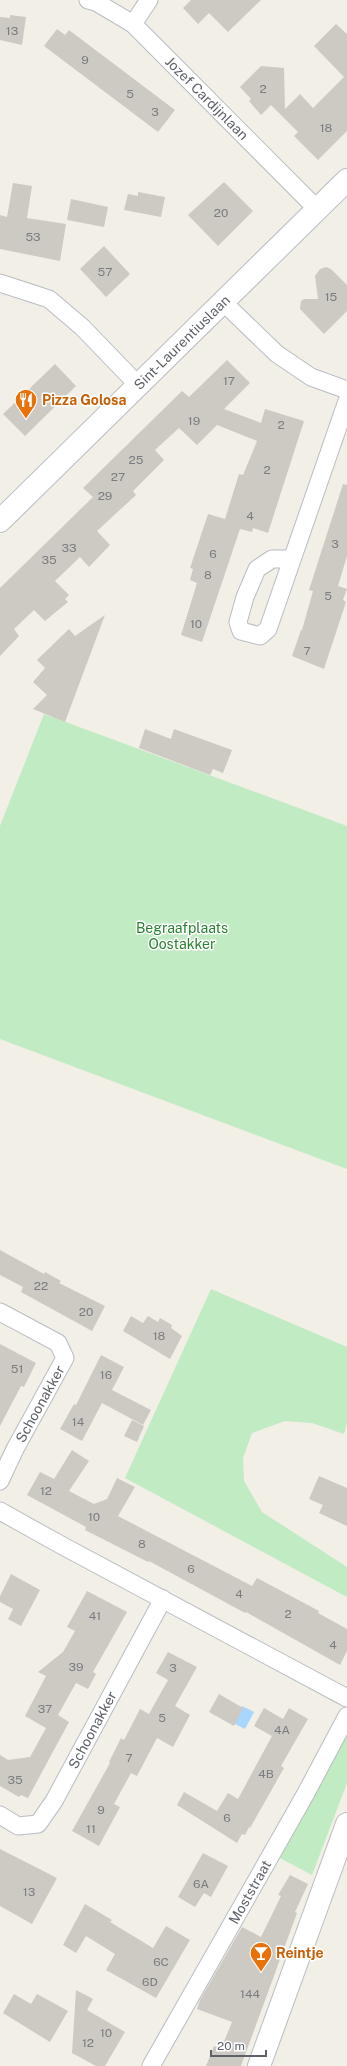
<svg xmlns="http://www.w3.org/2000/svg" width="347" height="2066" font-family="'Public Sans',sans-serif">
<rect width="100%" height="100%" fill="#f1efe6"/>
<path fill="#c1ebc2" d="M44,714L347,826V1169L0,1039V826Z
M211,1289L347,1347V1423L344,1434L312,1423L285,1421L252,1433L243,1458L244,1481L262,1512L347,1567V1597L125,1478Z
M347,1733V1783L312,1875L280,1858Z"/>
<path fill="#a9d6ff" d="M242,1706L254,1712L245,1729L233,1723Z"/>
<path fill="#cdcac3" d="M191,0H261L228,32L209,13L198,24L183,8Z
M10,15L26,17L22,45L0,40V17L10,18Z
M336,24L347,34V131L318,160L294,136L298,132L271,105L261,115L249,101L251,99L240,87L261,66L284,68L285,109L300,94L313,108L344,77L314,46Z
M57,29L65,35L69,30L175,110L158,132L44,46Z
M224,182L253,211L218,246L188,215Z
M13,183L32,186L27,218L66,224L60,261L0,249V215L7,217Z
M138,192L165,197L161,217L124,210L128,194L138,196Z
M71,199L108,207L104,227L67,220Z
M104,246L130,274L106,297L80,269Z
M326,267L331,269L347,285V311L324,334L300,309L301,301L304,299H318L315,276L320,269Z
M227,360L250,383L224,409L261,423L265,409L304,421L268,533L253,528L252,532L240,529L202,642L181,635L197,583L190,580L193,569L190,568L208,514L225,519L239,474L243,475L257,441L217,425L197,445L179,428L155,450L164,460L133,491L136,495L97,531L110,545L89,567L80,557L55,581L69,595L65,599L68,602L45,621L34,610L14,629L19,636L0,656V588L93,497L83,488L182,391L189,397Z
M55,364L76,386L25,436L3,414Z
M343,484L347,485V556L338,586L347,589L343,600L346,602L324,669L292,656L301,630H302L313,591L309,590Z
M105,615L65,722L33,709L47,695L33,682L45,668L37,660L69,629L75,636Z
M145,729L171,739L174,729L232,750L223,773L213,769L210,775L139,748Z
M0,1250L44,1274L45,1272L61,1281L59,1283L105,1306L92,1331L21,1292L23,1287L0,1275Z
M131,1316L143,1323L148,1316L158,1322L160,1318L172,1325L171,1328L182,1336L170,1359L123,1331Z
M0,1344L36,1363L24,1387L21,1386L0,1426Z
M101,1355L124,1367L112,1390L151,1410L143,1425L102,1403L82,1441L60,1429L74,1404L76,1405Z
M132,1420L144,1426L137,1442L124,1436Z
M72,1450L89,1461L69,1491L94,1504L107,1499L117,1478L135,1487L118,1516L252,1586L257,1578L319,1611L318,1613L347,1629V1651L340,1665L246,1612L245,1613L149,1561L148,1562L85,1530L86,1527L27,1495L40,1472L54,1479Z
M319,1476L347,1488V1526L319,1513L323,1505L309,1499Z
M11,1574L40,1590L21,1626L8,1619L13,1609L0,1602V1596Z
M87,1591L127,1612L93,1672L96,1674L88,1689L76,1683L58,1715L69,1722L28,1798L21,1795L19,1797L0,1786V1755L8,1760L30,1757L46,1728L25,1716L46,1676L38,1672L63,1652L75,1631L67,1627Z
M168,1652L197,1667L175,1706L190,1715L173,1747L157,1738L137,1776L131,1773L114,1804L120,1807L99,1846L72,1831L110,1763L109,1762L121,1738L124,1740L140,1709L149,1714L168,1680L156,1673Z
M219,1694L243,1708L234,1726L209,1712Z
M264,1708L283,1719L289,1708L308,1719L281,1766L284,1768L250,1828L249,1827L245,1835L242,1834L237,1843L177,1805L184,1792L217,1811L228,1793L238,1799L272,1736L254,1726Z
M0,1849L57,1878L32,1924L0,1906Z
M203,1853L228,1866L211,1897L204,1893L195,1907L178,1897Z
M290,1875L308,1884L295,1912L297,1913L241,2066H206L214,2046L221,2049L232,2022L197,2009L200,2000L242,1927L261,1937L281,1896L278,1895Z
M85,1904L112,1920L110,1922L153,1948L166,1926L190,1940L156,1998L106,1970L115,1954L86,1936L76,1953L63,1945Z
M76,1990L93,1999L87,2010L125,2032L105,2066H96L72,2053Z
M14,1994L31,2004L37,1994L68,2011L50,2042L3,2013Z"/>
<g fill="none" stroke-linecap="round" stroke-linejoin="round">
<g stroke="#b9bcc1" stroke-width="19">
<g id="minor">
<path id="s1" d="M88,0L96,2L133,24L317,209"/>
<path d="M133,24L149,0"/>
<path d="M0,283L49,299L82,327L139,386"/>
<path d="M223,302L277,354L311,377L347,390"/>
<path d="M291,559H272L257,569L245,597L238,622L241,631L260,636L268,629L347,401"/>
<path d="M0,1312L58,1343L65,1358L15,1449L0,1481"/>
<path d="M0,1511L61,1545L347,1698"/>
<path id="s2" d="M0,1815L18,1826L38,1824L54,1801L163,1599"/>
<path id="s3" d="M151,2066L305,1795L347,1716"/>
</g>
</g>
<g stroke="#b9bcc1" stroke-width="24">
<g id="tertiary">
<path id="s4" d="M0,521L347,180"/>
<path d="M259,2066L347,1824"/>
</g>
</g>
<use href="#minor" stroke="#fff" stroke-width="17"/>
<use href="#tertiary" stroke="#fff" stroke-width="22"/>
</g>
<defs>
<g id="restaurant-pin" transform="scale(1.15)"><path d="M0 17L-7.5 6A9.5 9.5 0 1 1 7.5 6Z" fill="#e8710a" stroke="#fff"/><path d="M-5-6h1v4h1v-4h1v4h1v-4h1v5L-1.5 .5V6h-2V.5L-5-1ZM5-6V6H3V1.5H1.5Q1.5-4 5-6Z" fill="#fff"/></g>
<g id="bar-pin" transform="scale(1.15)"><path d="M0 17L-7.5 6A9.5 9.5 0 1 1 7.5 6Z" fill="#e8710a" stroke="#fff"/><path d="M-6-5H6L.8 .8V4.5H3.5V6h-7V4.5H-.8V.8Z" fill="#fff"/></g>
</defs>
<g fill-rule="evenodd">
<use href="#restaurant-pin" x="26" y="400"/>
<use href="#bar-pin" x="261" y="1953"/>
</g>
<g text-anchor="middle" stroke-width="3" stroke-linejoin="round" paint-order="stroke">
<g font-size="12" fill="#7a7c7f">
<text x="12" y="35">13</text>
<text x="85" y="64">9</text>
<text x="263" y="93">2</text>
<text x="130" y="98">5</text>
<text x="155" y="116">3</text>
<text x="326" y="132">18</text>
<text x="221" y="217">20</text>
<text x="33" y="241">53</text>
<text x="105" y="276">57</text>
<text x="331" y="301">15</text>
<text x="229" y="385">17</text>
<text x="194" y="425">19</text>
<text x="281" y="429">2</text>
<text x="136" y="464">25</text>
<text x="267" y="474">2</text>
<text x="118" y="481">27</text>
<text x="105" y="500">29</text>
<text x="250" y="520">4</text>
<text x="335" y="548">3</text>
<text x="69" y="552">33</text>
<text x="213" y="558">6</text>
<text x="49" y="564">35</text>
<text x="208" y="579">8</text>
<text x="328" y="600">5</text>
<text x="196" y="628">10</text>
<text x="307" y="655">7</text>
<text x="41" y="1290">22</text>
<text x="86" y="1316">20</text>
<text x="159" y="1340">18</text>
<text x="17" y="1373">51</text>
<text x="106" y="1379">16</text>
<text x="78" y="1426">14</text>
<text x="46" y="1495">12</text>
<text x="94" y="1521">10</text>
<text x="142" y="1548">8</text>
<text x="191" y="1573">6</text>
<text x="239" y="1598">4</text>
<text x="288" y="1618">2</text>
<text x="95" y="1620">41</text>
<text x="333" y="1649">4</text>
<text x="76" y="1671">39</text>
<text x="173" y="1672">3</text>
<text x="45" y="1713">37</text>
<text x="162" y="1722">5</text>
<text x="282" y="1734">4A</text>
<text x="129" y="1762">7</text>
<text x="266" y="1778">4B</text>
<text x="15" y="1784">35</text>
<text x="101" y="1814">9</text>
<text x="227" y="1822">6</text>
<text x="91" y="1833">11</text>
<text x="201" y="1888">6A</text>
<text x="29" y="1896">13</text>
<text x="161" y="1966">6C</text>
<text x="150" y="1986">6D</text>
<text x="250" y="1998">144</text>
<text x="106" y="2037">10</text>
<text x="88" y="2047">12</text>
</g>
<g font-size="14" fill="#5e6268" stroke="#fff">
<text dy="5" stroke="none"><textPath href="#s1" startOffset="156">Jozef Cardijnlaan</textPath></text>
<text dy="5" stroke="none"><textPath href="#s4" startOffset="255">Sint-Laurentiuslaan</textPath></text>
<text transform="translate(40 1404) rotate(-61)" y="5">Schoonakker</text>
<text dy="5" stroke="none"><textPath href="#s2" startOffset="150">Schoonakker</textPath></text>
<text dy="5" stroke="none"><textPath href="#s3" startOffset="200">Moststraat</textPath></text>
</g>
<g font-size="14" font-weight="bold" fill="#c56008" stroke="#fff" text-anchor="start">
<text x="42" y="405">Pizza Golosa</text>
<text x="276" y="1958">Reintje</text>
</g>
<g font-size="14" fill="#2a8132" stroke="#fff">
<text x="182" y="933">Begraafplaats<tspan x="182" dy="16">Oostakker</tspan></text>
</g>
</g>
<path d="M211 2050v6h55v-6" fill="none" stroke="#5e6268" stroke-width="2"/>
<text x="217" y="2050" font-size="12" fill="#5e6268" stroke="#ffffff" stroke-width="3" paint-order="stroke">20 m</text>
</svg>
